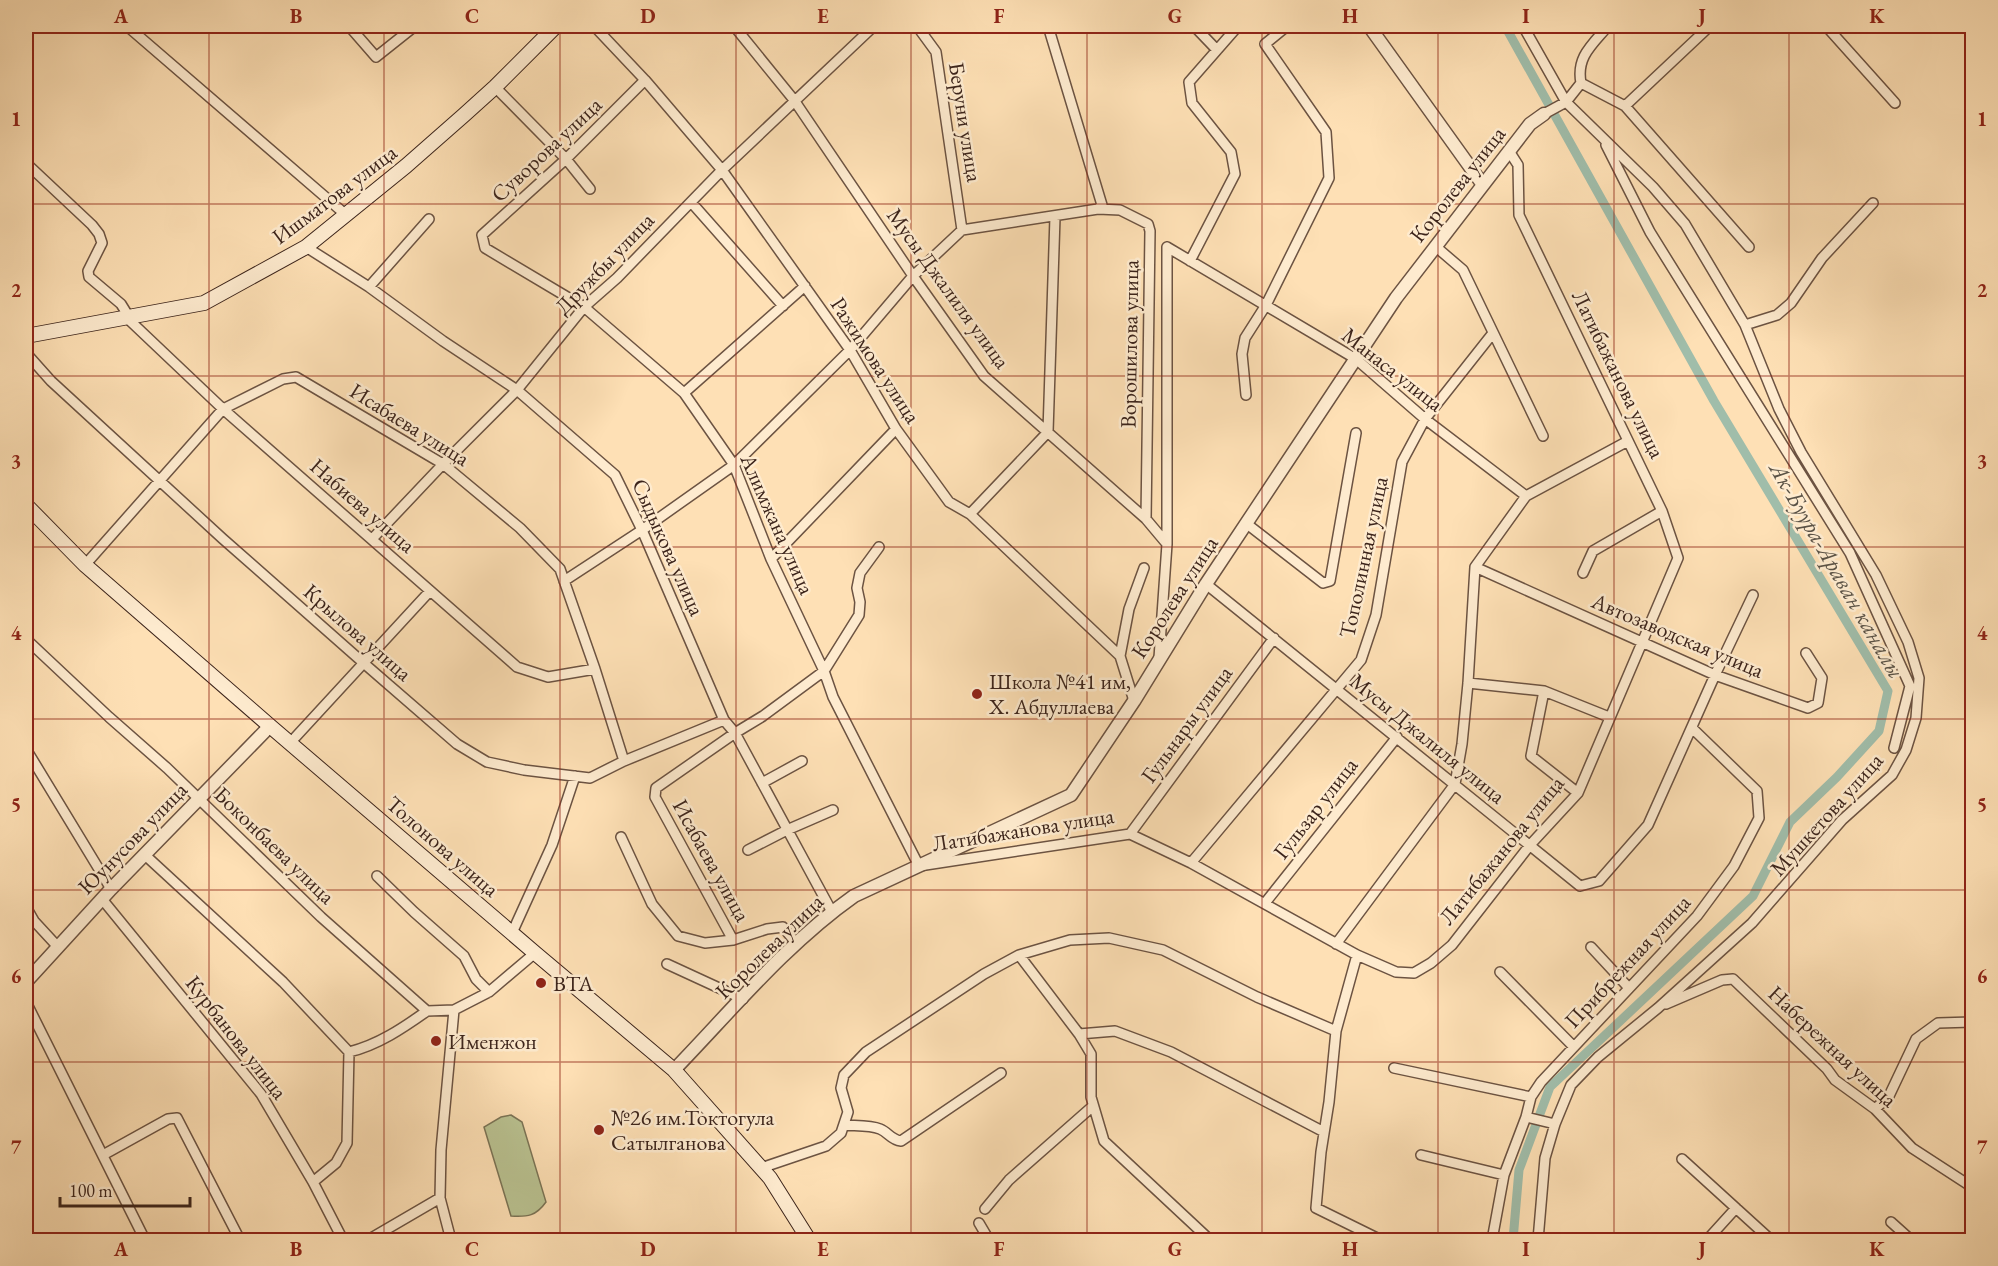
<svg xmlns="http://www.w3.org/2000/svg" width="1998" height="1266" font-family="'EB Garamond',serif">
<rect width="100%" height="100%" fill="#fee0b5"/>
<filter id="stains"><feTurbulence type="fractalNoise" baseFrequency=".00333" numOctaves="4"/><feColorMatrix values="0 0 0 0 .2 0 0 0 0 .09 0 0 0 0 .02 0 0 0 .5 -.17"/></filter>
<radialGradient id="worn" r=".72"><stop offset=".6" stop-color="#630" stop-opacity="0"/><stop offset="1" stop-color="#630" stop-opacity=".3"/></radialGradient>
<path fill="#bac392" stroke="#7b7456" stroke-width="1.5" d="M511,1115L522,1122L546,1202C536,1216 528,1217 511,1216L484,1127L501,1117Z"/>
<g fill="none" stroke-linecap="round" stroke-linejoin="round">
<path stroke="#a0bdaa" stroke-width="9" d="M1505,26L1714,401L1888,691L1879,731L1837,777L1790,822L1753,896L1550,1087L1519,1170L1513,1240"/>
<g stroke="#6c5342" stroke-width="12">
<path id="minor" d="M127,26L345,214
M349,26L376,57L415,26
M594,26L645,80L722,170L850,350L896,429L949,502L970,514L1120,656L1134,701
M734,26L794,100L913,276L984,376L1146,519L1167,544
M917,26L936,52L962,230
M1048,26L1102,205L1098,209
M1194,26L1217,50
M1523,26L1566,102L1653,187L1685,224L1745,325L1779,409L1801,452L1876,575L1908,642L1919,678L1916,718L1906,750L1892,775L1842,820L1752,923L1658,1008L1598,1057L1571,1085L1555,1124L1545,1158L1538,1240
M1826,26L1895,103
M645,80L566,159L482,235L485,248L584,307L684,393L734,465L771,559L824,671L833,697L919,866L1130,834L1191,863L1357,955L1396,972L1414,973L1431,963L1452,945L1530,845L1578,793L1678,558L1662,511L1519,215L1518,165L1509,151
M1581,83L1625,106L1749,247
M495,87L566,159L590,189
M1625,106L1710,26
M1544,114L1566,102L1581,83C1576,57 1592,45 1608,26
M1606,145L1650,232L1850,553L1910,686L1894,748
M26,163L92,225L99,234L102,243L88,271L89,277L121,304L129,317
M691,202L783,306
M1435,246L1463,270L1543,436
M306,247L369,287L443,341L517,390L615,475L642,530L724,720L735,733L832,912
M1167,247L1356,359L1425,419L1526,496
M1190,261L1235,174L1231,152L1192,103L1189,82L1238,26
M369,287L429,219
M126,317L223,409L517,667L548,677L595,669
M1745,325L1777,315L1791,303L1822,258L1873,203
M26,353L51,381L223,539L367,666L457,744L487,762L524,770L590,778L624,761L724,720
M684,393L805,286
M1246,395L1242,354L1245,338L1266,305L1329,178L1326,132L1265,44L1287,26
M970,514L1048,432L1055,217
M1247,524L1323,583L1330,581L1356,433
M373,538L443,464L517,390L584,307L617,278L722,170L874,26
M771,559L896,429
M85,565L223,409L283,379L296,377L443,464L520,528L560,569L595,669L624,761
M1475,567L1715,675L1808,708L1818,703L1822,678L1806,653
M1583,573L1593,551L1662,511
M564,581L642,530L734,465L850,350L913,276L962,230L1098,209L1120,210L1148,224L1150,231L1146,519
M1206,584L1580,886L1599,881L1648,825L1715,675L1753,595
M26,639L109,717L167,768L321,917L427,1011L454,1010L489,992L535,953
M1120,656L1129,609L1144,568
M1159,658L1167,544V247
M1468,683L1544,691L1609,717
M1544,691L1531,756L1578,793
M290,743L430,591
M26,749L111,889
M762,783L802,761
M1130,834L1274,638
M621,837L652,904L678,936L705,943L733,940L767,929L783,927L796,943
M748,850L787,830L833,810
M145,855L283,982L349,1052L347,1143L336,1163L313,1182
M1191,863L1361,660L1376,615L1402,462L1425,419L1493,333
M377,876L414,912L464,956L476,979L489,992
M102,899L261,1094L313,1182L343,1240
M1265,903L1397,737
M26,907L34,921L58,947
M512,933L552,845L575,776
M733,940L655,797L656,788L735,733L763,716L824,671L859,615L860,602L857,588L860,573L879,547
M1336,944L1455,784L1462,744L1468,683L1475,567L1526,496L1628,441
M1591,947L1629,988
M1019,955L1079,1034L1091,1054V1097L1104,1141L1210,1240
M1357,955L1336,1031L1329,1102L1321,1152L1316,1208L1381,1240
M667,964L743,999
M1500,972L1574,1047
M26,1002L145,1240
M1666,1004L1722,980L1733,979L1827,1069L1835,1080L1875,1109L1912,1148L1972,1187
M1079,1034L1115,1031L1171,1052L1324,1132
M349,1052C378,1045 403,1028 427,1011
M1394,1068L1531,1097
M1875,1109L1889,1096L1916,1039L1938,1023L1972,1022
M1526,1117L1555,1124
M844,1125C855,1126 870,1125 880,1129C888,1132 891,1140 901,1141L1001,1073
M103,1155L168,1119L177,1118L240,1240
M1421,1155L1504,1175
M1682,1159L1771,1240
M761,1168L826,1146L841,1133L848,1112L841,1088L844,1075L866,1052L984,974L1019,955L1070,940L1109,938L1163,950L1257,997L1336,1031
M985,1209L1009,1180L1093,1106
M1891,1222L1911,1240
M979,1223L989,1240
M368,1240L440,1198
M451,1240L440,1198L441,1150L454,1010
M1492,1240L1504,1175L1526,1117L1531,1097L1541,1082L1697,916L1734,866L1759,818L1757,791L1692,728
M1707,1240L1736,1208"/>
</g>
<g stroke="#6c5342" stroke-width="15">
<path id="tertiary" d="M1369,26L1483,185
M26,982L111,889L270,726
M674,1070C732,1010 786,944 854,896L1071,795L1134,701L1206,584L1396,298L1530,124L1544,114"/>
</g>
<g stroke="#3c241b" stroke-width="16">
<path id="secondary" d="M26,336L204,303L306,247L406,166L464,115L495,87L556,26
M26,505L85,565L270,726L535,953L674,1070L770,1178L809,1240"/>
</g>
<use href="#minor" stroke="#feebcf" stroke-width="9"/>
<use href="#tertiary" stroke="#feebcf" stroke-width="12"/>
<use href="#secondary" stroke="#feebcf" stroke-width="14"/>
</g>
<path fill="none" stroke="#8f2418" stroke-width="1.5" stroke-opacity="0.55" d="M209,26V1240M384,26V1240M560,26V1240M736,26V1240M911,26V1240M1087,26V1240M1262,26V1240M1438,26V1240M1614,26V1240M1789,26V1240M26,204H1972M26,376H1972M26,547H1972M26,719H1972M26,890H1972M26,1062H1972"/>
<g fill="#8f2418" stroke="#feebcf" stroke-width="2">
<circle cx="977" cy="694" r="6"/>
<circle cx="541" cy="983" r="6"/>
<circle cx="436" cy="1041" r="6"/>
<circle cx="599" cy="1130" r="6"/>
</g>
<g text-anchor="middle" stroke-width="5" stroke-linejoin="round" paint-order="stroke">
<g font-size="22" fill="#3c241b" stroke="#feebcf">
<text transform="translate(966 122) rotate(81)" y="8">Беруни улица</text>
<text transform="translate(546 149) rotate(-43)" y="8">Суворова улица</text>
<text transform="translate(1457 184) rotate(-52)" y="8">Королева улица</text>
<text transform="translate(334 194) rotate(-37)" y="8">Ишматова улица</text>
<text transform="translate(604 263) rotate(-46)" y="8">Дружбы улица</text>
<text transform="translate(949 288) rotate(54)" y="8">Мусы Джалиля улица</text>
<text transform="translate(1129 344) rotate(-89)" y="8">Ворошилова улица</text>
<text transform="translate(876 360) rotate(57)" y="8">Ражимова улица</text>
<text transform="translate(1393 369) rotate(38)" y="8">Манаса улица</text>
<text transform="translate(1619 374) rotate(64)" y="8">Латибажанова улица</text>
<text transform="translate(410 424) rotate(32)" y="8">Исабаева улица</text>
<text transform="translate(363 505) rotate(41)" y="8">Набиева улица</text>
<text transform="translate(778 524) rotate(66)" y="8">Алимжана улица</text>
<text transform="translate(669 547) rotate(66)" y="8">Сыдыкова улица</text>
<text transform="translate(1363 557) rotate(-78)" y="8">Тополинная улица</text>
<text transform="translate(1174 597) rotate(-57)" y="8">Королева улица</text>
<text transform="translate(358 632) rotate(41)" y="8">Крылова улица</text>
<text transform="translate(1678 635) rotate(23)" y="8">Автозаводская улица</text>
<text transform="translate(1186 724) rotate(-54)" y="8">Гульнары улица</text>
<text transform="translate(1428 738) rotate(39)" y="8">Мусы Джалиля улица</text>
<text transform="translate(1315 808) rotate(-52)" y="8">Гульзар улица</text>
<text transform="translate(1826 814) rotate(-48)" y="8">Мушкетова улица</text>
<text transform="translate(1023 829) rotate(-9)" y="8">Латибажанова улица</text>
<text transform="translate(132 838) rotate(-46)" y="8">Юунусова улица</text>
<text transform="translate(275 845) rotate(44)" y="8">Боконбаева улица</text>
<text transform="translate(443 846) rotate(41)" y="8">Толонова улица</text>
<text transform="translate(1501 850) rotate(-51)" y="8">Латибажанова улица</text>
<text transform="translate(712 860) rotate(61)" y="8">Исабаева улица</text>
<text transform="translate(769 946) rotate(-44)" y="8">Королева улица</text>
<text transform="translate(1627 961) rotate(-47)" y="8">Прибрежная улица</text>
<text transform="translate(237 1037) rotate(52)" y="8">Курбанова улица</text>
<text transform="translate(1833 1046) rotate(43)" y="8">Набережная улица</text>
</g>
<g font-size="22" fill="#3c241b" stroke="#feebcf" text-anchor="start">
<text x="989" y="689">Школа №41 им,<tspan x="989" dy="25">Х. Абдуллаева</tspan></text>
<text x="553" y="991">BTA</text>
<text x="448" y="1049">Именжон</text>
<text x="611" y="1125">№26 им.Токтогула<tspan x="611" dy="25">Сатылганова</tspan></text>
</g>
<g font-size="24" font-style="italic" fill="#5a5246" stroke="#feebcf">
<text transform="translate(1837 570) rotate(60)" y="8">Ак-Буура-Араван каналы</text>
</g>
</g>
<rect width="1998" height="1266" fill="none" stroke="#fee0b5" stroke-width="66"/>
<path d="M60 1197v9h130v-9" fill="none" stroke="#3c241b" stroke-width="3"/>
<text x="69" y="1197" font-size="18" fill="#3c241b" stroke="#feebcf" stroke-width="4.5" paint-order="stroke">100 m</text>
<rect x="33" y="33" width="1932" height="1200" fill="none" stroke="#8f2418" stroke-width="2"/>
<g font-size="20" text-anchor="middle" font-weight="bold" fill="#8f2418">
<text x="121" y="23">A</text>
<text x="296" y="23">B</text>
<text x="472" y="23">C</text>
<text x="648" y="23">D</text>
<text x="823" y="23">E</text>
<text x="999" y="23">F</text>
<text x="1175" y="23">G</text>
<text x="1350" y="23">H</text>
<text x="1526" y="23">I</text>
<text x="1702" y="23">J</text>
<text x="1877" y="23">K</text>
<text x="16" y="126">1</text>
<text x="1982" y="126">1</text>
<text x="16" y="297">2</text>
<text x="1982" y="297">2</text>
<text x="16" y="468">3</text>
<text x="1982" y="468">3</text>
<text x="16" y="640">4</text>
<text x="1982" y="640">4</text>
<text x="16" y="811">5</text>
<text x="1982" y="811">5</text>
<text x="16" y="983">6</text>
<text x="1982" y="983">6</text>
<text x="16" y="1154">7</text>
<text x="1982" y="1154">7</text>
<text x="121" y="1256">A</text>
<text x="296" y="1256">B</text>
<text x="472" y="1256">C</text>
<text x="648" y="1256">D</text>
<text x="823" y="1256">E</text>
<text x="999" y="1256">F</text>
<text x="1175" y="1256">G</text>
<text x="1350" y="1256">H</text>
<text x="1526" y="1256">I</text>
<text x="1702" y="1256">J</text>
<text x="1877" y="1256">K</text>
</g>
<rect width="100%" height="100%" filter="url(#stains)"/>
<rect width="100%" height="100%" fill="url(#worn)"/>
</svg>
